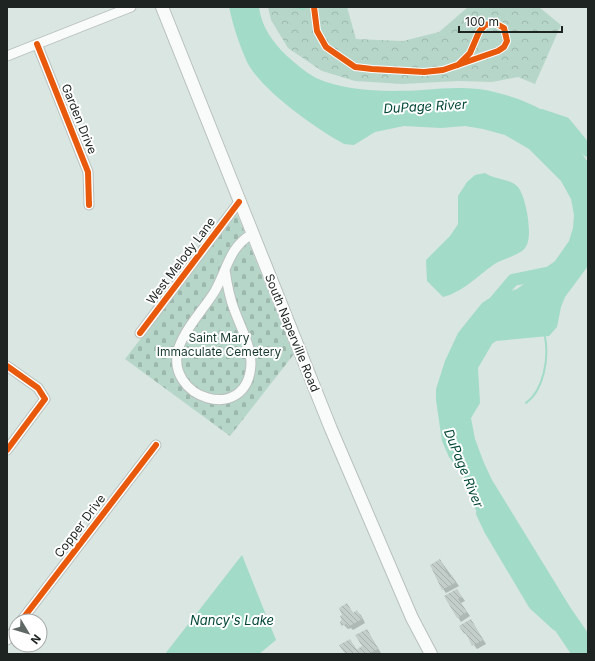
<svg xmlns="http://www.w3.org/2000/svg" width="595" height="661" font-family="Inter,sans-serif">
<defs>
<pattern id="cemetery-stones" width="16" height="16" patternUnits="userSpaceOnUse"><rect width="16" height="16" fill="#b7d6ca"/><path d="M2 7V4a2 2 0 0 1 4 0v3zM10 15v-3a2 2 0 0 1 4 0v3z" fill="#9db8ad"/></pattern>
<pattern id="park-crowns" width="20" height="18" patternUnits="userSpaceOnUse"><rect width="20" height="18" fill="#b7d6ca"/><path d="M2 6a3 3 0 1 1 6 0M12 15a3 3 0 1 1 6 0" fill="none" stroke="#9db8ad"/></pattern>
<pattern id="building-back-hatch" width="6" height="6" patternUnits="userSpaceOnUse"><rect width="6" height="6" fill="#c3cdc9"/><path d="M-1 5l2 2M0 0l6 6M5-1l2 2" fill="none" stroke="#a7b0ac"/></pattern>
</defs>
<rect width="100%" height="100%" fill="#dae6e1"/>
<path fill="url(#cemetery-stones)" d="M237,214L294,354L230,436L125,359Z"/>
<path fill="url(#park-crowns)" d="M268,7H347L356,39L403,41L439,32L468,7H539L561,25L535,84L518,77L492,82L458,81L402,84L355,81L322,71L288,48L271,20Z"/>
<path fill="#a2dbc7" d="M229,7H259C261,26 273,43 287,56C296,64 305,72 316,78C347,92 389,92 423,90C449,88 473,86 498,93C526,100 556,113 573,137C579,145 582,155 588,162V266L565,297L561,307L557,327L549,336L496,341L492,344L478,368L480,403L471,418L475,439L484,463L492,480L570,607L588,633V654H571L546,617L530,587L474,507L467,481L449,457L442,441L436,400V389L445,361L458,333L482,303L488,299L517,289L555,261L569,241L573,228L574,215L571,199L561,181L529,149L505,135L483,129L465,126L441,128L404,126L375,132L354,145L344,144C315,128 262,91 247,62C239,44 233,26 229,7Z
M485,173C495,180 509,178 518,187C526,197 534,238 525,248C520,255 502,259 493,265C478,276 461,293 443,297L427,281L426,260L450,236L458,224V196L467,182L475,175Z
M242,555L276,640L259,654H165Z"/>
<path fill="#0003" d="M440,560L459,586L446,593L443,589Z
M457,590L465,601L461,603L470,616L461,622L445,597Z
M347,605L354,614L357,612L361,615L365,623L353,630L351,628L348,629L341,622Z
M471,620L486,644L477,649L465,633Z
M367,630L381,653L346,654L350,640L357,650L363,647Z"/>
<g fill="none" stroke-linecap="round" stroke-linejoin="round">
<path stroke="#a2dbc7" stroke-width="2" d="M295,7L303,9L305,7
M526,403C544,390 549,358 545,337"/>
<path stroke="#a2dbc7" stroke-width="12" d="M541,115L565,123L588,151
M491,306L513,280L552,272
M482,513L490,530L534,604L557,625"/>
</g>
<path fill="url(#building-back-hatch)" d="M440,559L449,577L452,575L456,582L442,590L430,565Z
M457,589L462,597L458,599L467,612L457,618L444,596Z
M347,603L353,613L357,610L362,619L348,627L347,624L341,626L340,622L342,620L340,616L342,615L339,608Z
M471,619L483,640L472,646L466,633L464,634L459,626Z
M367,629L378,649L368,654H345L339,645L350,639L356,650L362,646L355,635Z"/>
<g fill="none" stroke-linecap="round" stroke-linejoin="round">
<g stroke="#b8c0bd" stroke-width="11">
<path id="minor" d="M37,44L88,172L89,205
M7,56L131,7
M225,270C227,284 229,296 234,309C240,326 251,345 251,364C248,426 162,398 179,347C186,327 204,309 215,291C227,270 229,247 252,234
M140,333L239,202
M7,366L38,388L45,399L7,450
M21,621L156,445
M7,640L16,628"/>
</g>
<g stroke="#b8c0bd" stroke-width="14">
<path id="major" d="M162,7L331,429L412,618L431,654"/>
</g>
<use href="#minor" stroke="#f9fbfa" stroke-width="9"/>
<use href="#major" stroke="#f9fbfa" stroke-width="12"/>
<g stroke="#fff" stroke-width="8">
<path id="cycleway" d="M314,7L317,31L326,47L355,67L372,69L424,72L443,70L498,51L504,47L507,41L504,28L495,23L485,25L479,32L470,53L458,65
M37,44L88,172L89,205
M140,333L239,202
M7,366L38,388L45,399L7,450
M21,621L156,445"/>
</g>
<use href="#cycleway" stroke="#e8590c" stroke-width="6"/>
</g>
<g text-anchor="middle" stroke-width="4" stroke-linejoin="round" paint-order="stroke">
<g font-size="12" fill="#1d2422" stroke="#fff">
<text transform="translate(79 119) rotate(68)" y="4">Garden Drive</text>
<text transform="translate(181 261) rotate(-53)" y="4">West Melody Lane</text>
<text transform="translate(292 333) rotate(68)" y="4">South Naperville Road</text>
<text transform="translate(80 526) rotate(-53)" y="4">Copper Drive</text>
</g>
<g font-size="12" fill="#183b30" stroke="#fff">
<text x="219" y="342">Saint Mary<tspan x="219" dy="14">Immaculate Cemetery</tspan></text>
</g>
<g font-size="13" font-style="italic" fill="#024837" stroke="#fff">
<text transform="translate(425 106) rotate(-3)" y="5">DuPage River</text>
<text transform="translate(464 468) rotate(68)" y="5">DuPage River</text>
<text x="232" y="625">Nancy's Lake</text>
</g>
</g>
<rect width="595" height="661" fill="none" stroke="#1d2422" stroke-width="16"/>
<g transform="translate(28 633) rotate(128)"><circle r="19" fill="#ffffff" stroke="#a5a7a7"/>
<path d="M0-3L7 15L0 10L-7 15Z" fill="#5f6865"/>
<text y="-6" font-size="11" font-weight="bold" text-anchor="middle" fill="#1d2422">N</text>
</g>
<path d="M459 26v6h103v-6" fill="none" stroke="#1d2422" stroke-width="2"/>
<text x="465" y="26" font-size="12" fill="#1d2422" stroke="#ffffff" stroke-width="3" paint-order="stroke">100 m</text>
</svg>
